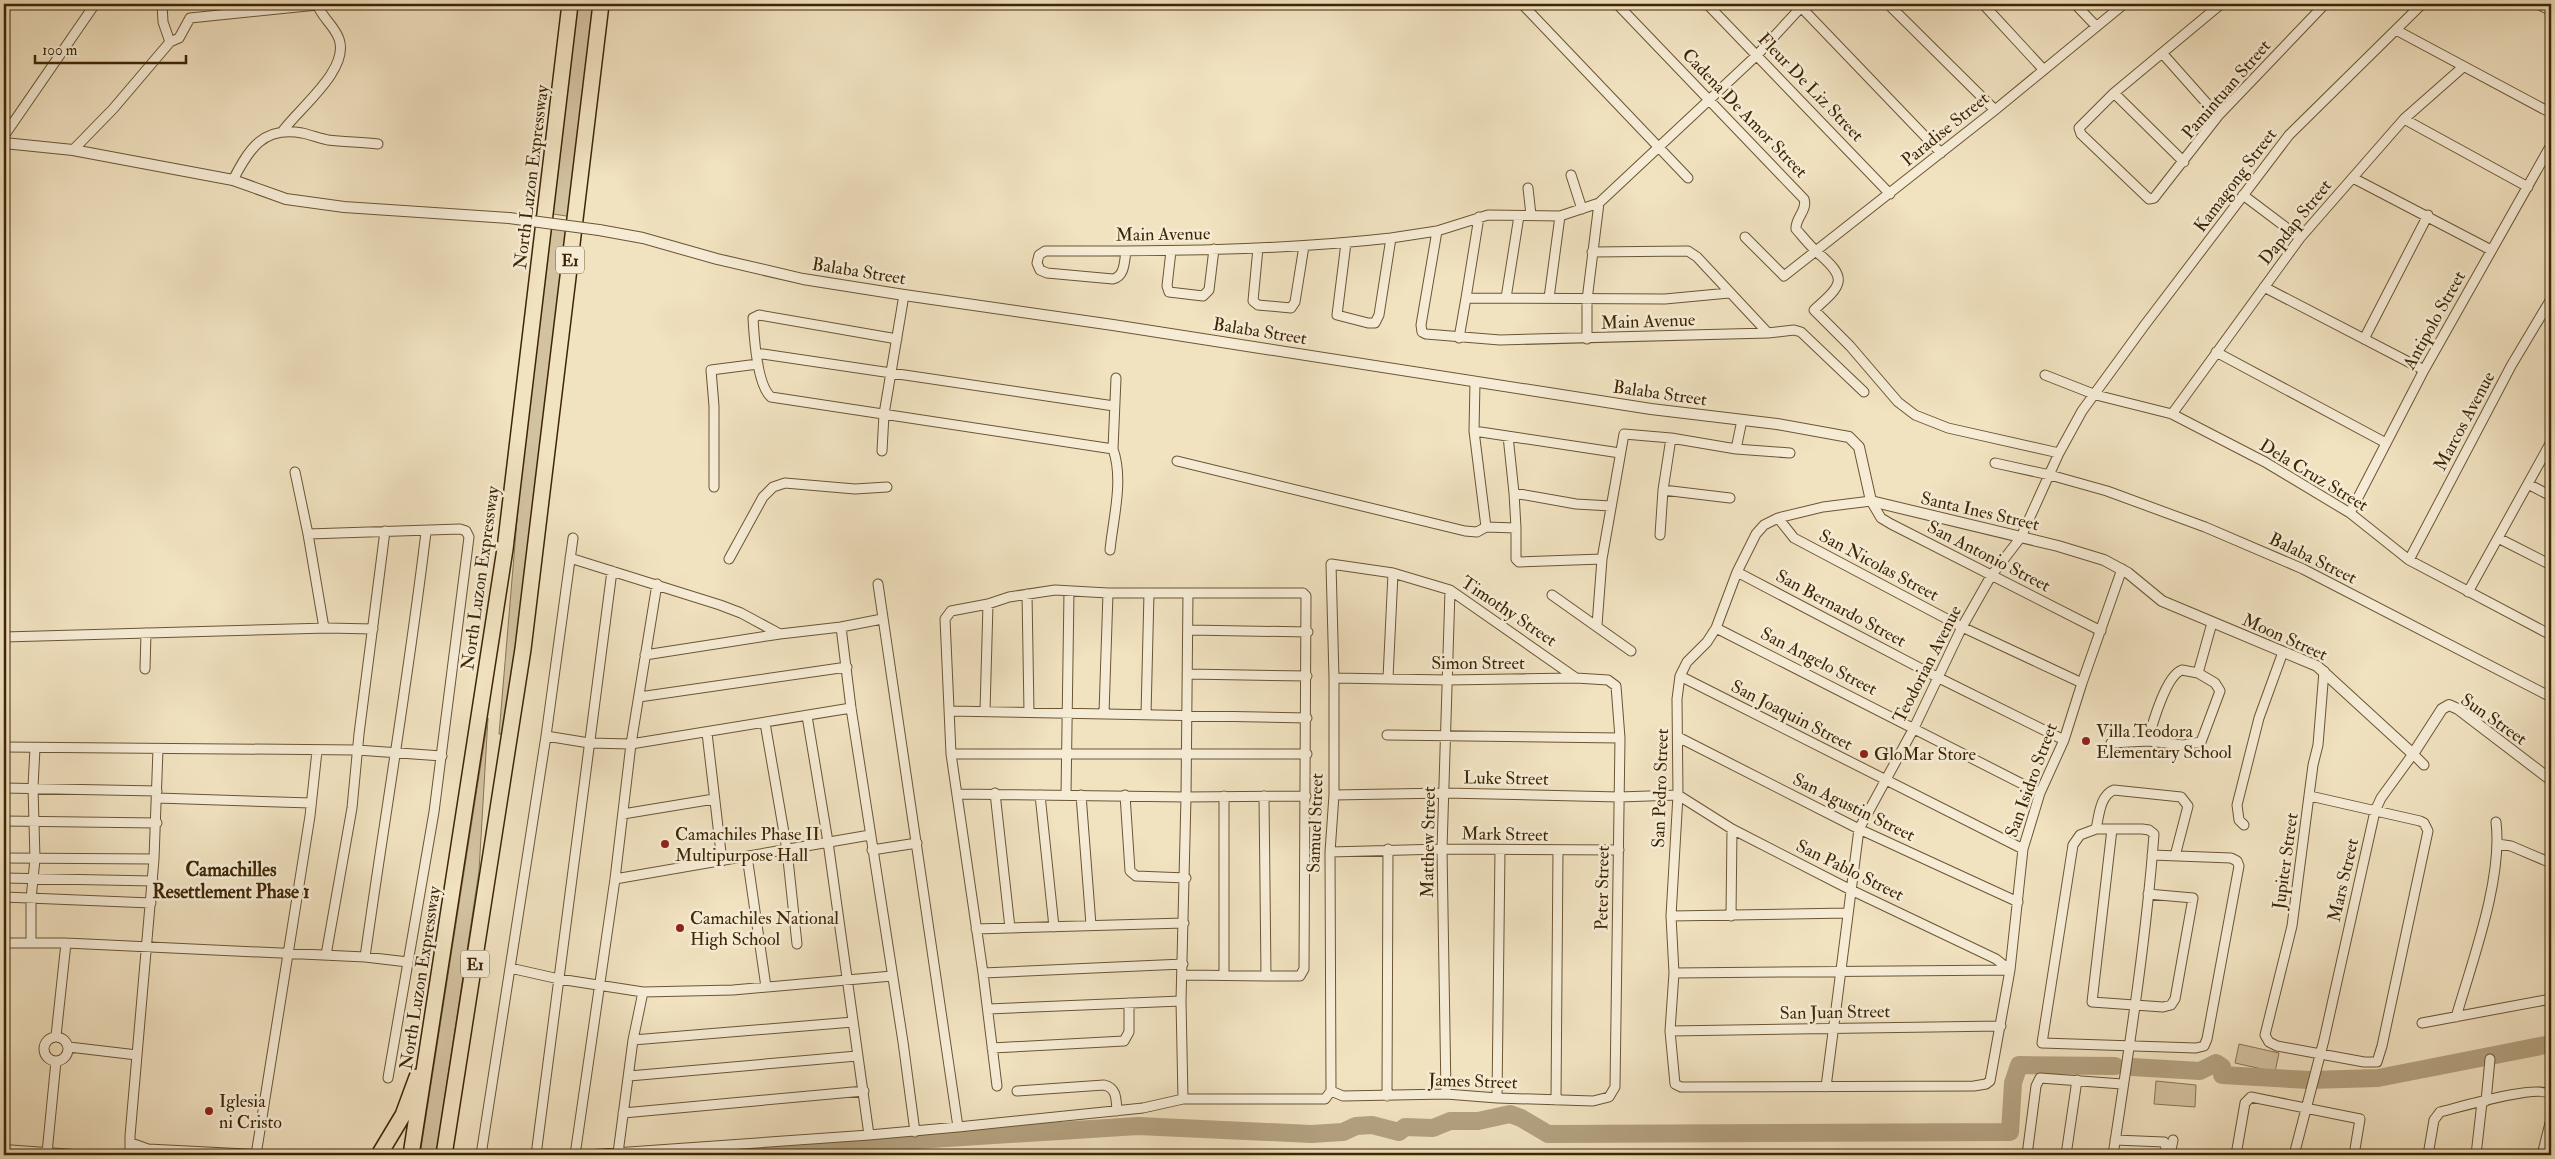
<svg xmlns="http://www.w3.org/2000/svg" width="2555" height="1159" font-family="'IM FELL Double Pica',serif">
<rect width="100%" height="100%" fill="#f1e2c0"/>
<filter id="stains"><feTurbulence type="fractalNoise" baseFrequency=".004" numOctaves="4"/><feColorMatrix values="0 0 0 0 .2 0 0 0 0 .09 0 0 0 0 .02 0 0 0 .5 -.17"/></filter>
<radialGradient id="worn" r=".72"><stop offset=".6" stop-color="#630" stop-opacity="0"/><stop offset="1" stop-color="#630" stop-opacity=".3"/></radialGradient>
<path fill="#d3c2a0" stroke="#887452" d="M578,4H597L573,217L553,214Z
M552,223L572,226L505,734H499L522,461Z
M488,718L479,871L436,1155H420Z
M2239,1044L2279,1053L2275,1072L2235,1063Z
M2156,1081L2196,1085L2195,1107L2154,1104Z"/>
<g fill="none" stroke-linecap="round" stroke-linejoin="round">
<path stroke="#b4a280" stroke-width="18" d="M2132,1067L2200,1071L2216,1063L2222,1067V1075L2309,1080L2378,1078L2551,1044
M718,1155L838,1145L1138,1126L1311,1134L1343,1132L1356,1126L1372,1125L1399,1132L1405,1127L1433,1128L1450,1121H1478L1510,1114L1521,1118L1548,1134L2010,1132L2013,1083L2019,1065L2115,1066"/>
<g stroke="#6b5533" stroke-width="11">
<path id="minor" d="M162,4L163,22L170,42
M1522,4L1688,178
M1617,4L1804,199C1808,210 1795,218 1796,229C1803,237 1810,246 1818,253C1849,279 1842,285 1814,310L1850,346L1898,402L1915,415L1948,428L2059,453
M1707,4L1890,194
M1798,4L1941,153
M1888,4L1995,110
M1983,4L2043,69
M2075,4L2096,26
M2221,4L2114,93L2079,128L2081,134L2149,199L2154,198L2218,116L2325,4
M2538,4L2551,11
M2396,30L2551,113
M2162,53L2218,116
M2114,93L2184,162
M2404,119L2528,187
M282,132C298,109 350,70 339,39C334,25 322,18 317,4
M4,136L95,4
M73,150L113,109L170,42L179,38L190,18L317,5
M1571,175L1582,209
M2353,178L2491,250
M233,180C249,149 263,126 302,133C311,135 319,138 328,140C344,142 362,142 378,144
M1528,188L1531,215
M2243,195L2300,238
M1437,231L1421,325L1422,332L1426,334L1500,340L1768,333L1697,257L1688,251L1592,252
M1745,237L1784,276L1995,110L2124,4
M1391,238L1437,231L1488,215L1560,216L1599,203L1757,55L1804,4
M1258,248L1253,301L1258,305L1291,308L1295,302L1304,246
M1171,251L1167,286L1169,292L1203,296L1209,290L1214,249
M1126,252C1124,262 1125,276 1113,279L1047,273L1040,270L1037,263L1039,255L1045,251C1160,251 1276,251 1391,238L1379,315L1375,323H1368L1337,315L1346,243
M2264,287L2424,370
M1466,298L1479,217
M1506,298L1519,216
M1549,298L1560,216
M1768,333L1794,330L1801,332L1864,392
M1459,338L1466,298L1665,299L1729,293
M897,339L759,315L753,318C754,337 757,385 771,397L1113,449
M1587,339V300L1599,203
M2364,339L2428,215
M2216,352L2386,443
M756,353L1114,406
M2045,375L2096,395L2172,414L2265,462L2350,513L2409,560L2551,635
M2172,414L2300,238L2404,119L2463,67
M1474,431L1620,453
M1508,436L1514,493
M1736,449L1742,420
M882,451L884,414L904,295
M1177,461L1465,531L1477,532L1486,527L1474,431L1475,382
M1995,463L2050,475L2107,491L2205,527L2303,569L2551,697
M295,472L308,534L324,628
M2528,484L2551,496
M714,487V406L711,370L758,364
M1663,490L1730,498
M2350,513L2424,370L2551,145
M1778,518L1794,538L1962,627L2082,683
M1486,527L1516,528L1514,493L1576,504L1611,506
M1516,528V559L1519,562L1602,559
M308,534L460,529L466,531L469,537L434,812L388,1078
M1660,535L1663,490L1671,438
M2498,538L2551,565
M1110,550C1113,519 1124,480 1113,449L1116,378
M570,558L720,605L741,613L780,634L841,627L882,619
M729,559L763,497L773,487L785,483L855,489L887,487
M2409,560L2511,366L2551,299
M1737,572L1937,677L2064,740
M2468,592L2551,442
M1027,594L1029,712
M1552,595L1631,651
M1597,625L1602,559L1624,434L1671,438L1736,449L1790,453
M841,627L851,708L903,1042L915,1132
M1716,628L2040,793
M1189,630L1308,632
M2101,631L1891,524L1881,518L1871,501L1823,507L1778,518L1764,525L1756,534L1737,572L1716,628L1707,642L1687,662L1680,676L1677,699L1678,795L1671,916L1674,973L1670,1031L1675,1084L1681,1087L1974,1086L1986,1084L1990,1081L2010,970L2023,849L2040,793L2064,740L2082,683L2122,569
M4,637L328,628L373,629
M645,655L780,634
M145,669L146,633
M1188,674L1307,676
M1680,676L2023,849
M1334,678L1447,680L1576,678L1608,680L1616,686L1620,738L1615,1087L1609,1097L1593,1101L1497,1098L1446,1094L1343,1096L1331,1091L1330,852L1334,795V678L1331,564L1393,573L1450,590L1576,678
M1388,678L1393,573
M639,697L847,667
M949,711L1307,718
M985,711L988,604
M1104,713L1108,593
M1146,714L1149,593
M807,716L828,842L869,1135
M765,723L787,850L797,944
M707,733L722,861
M1387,735L1620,738
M546,736L589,743L631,744L851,708
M1678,737L1859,829L2018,902
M2148,741C2152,725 2166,675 2182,670L2198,673L2212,623
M2111,743L2148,741L2183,745L2201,742L2220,691L2215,683L2198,673
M4,747L357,750L442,756
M951,754H1307
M4,788L157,791
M995,793L1010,928
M957,794L1186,797L1188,593
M1040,795L1054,927
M1066,795L1069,591
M1081,795L1091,925
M1125,795L1130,871L1136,876L1186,878
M1334,795L1445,793L1619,797L1678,795L1732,829L1851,890L1996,959L2010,970
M1224,796V975
M2310,796L2420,821L2424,823L2428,831L2382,1046L2377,1062H2364L2277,1046L2269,1042L2265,1035L2292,926L2313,765L2318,745L2324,671
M157,798L311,803
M623,814L714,799
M4,821L157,823
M2244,825L2239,820L2237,805L2259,718L2283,652
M2096,829C2099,816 2100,795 2114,790L2181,797L2188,806L2175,856
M2112,829L2092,1002L2163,1007L2171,1005L2175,999L2193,898L2148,894
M2498,844L2511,846L2551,863
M872,850L917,843
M1330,852L1442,849L1619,850
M747,856L766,987
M4,858L154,859
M4,878L153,881
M615,879L870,835
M4,897L151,903
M1671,916L1847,913
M1731,916L1732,829
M976,929L1184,923
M4,943H66L365,957L408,962
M31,943V899L35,859L33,787L35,748
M326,955L352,808L359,734L385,531
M365,957C385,815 409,674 426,532
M510,968L559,979L643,992L733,990L892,976
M983,973L1183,964
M1674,973L2010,970
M1183,975L1266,976L1264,796
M988,1009L1181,1001
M2456,1017C2472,962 2503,879 2496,822
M2422,1023L2551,999
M1670,1031L2001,1026
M56,1036L66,943
M44 1049a12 12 0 1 1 24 0a12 12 0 1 1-24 0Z
M633,1040L853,1022
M69,1047L137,1055
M992,1048L1124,1041L1129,1032V1003
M629,1076L857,1056
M997,1086L983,973L951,754L945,619L951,611L988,604L1009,597L1055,590L1108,593H1303L1306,596L1304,969L1300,976H1266
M1826,1087L1859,829L1914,728L1962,627L1991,576L2021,537L2059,453L2082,411L2144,326L2289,135L2422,4
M1017,1091L1104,1085C1117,1088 1116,1099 1117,1111
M1446,1094L1442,849L1450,590
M1387,1096L1388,849
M1497,1098L1500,850
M1183,1099H1325L1331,1091
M1556,1100L1558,851
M2486,1101L2490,1059
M623,1113L864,1091
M958,1127L1143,1108L1183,1099L1181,1001L1186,797L1306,796
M2115,1140L2164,1142L2166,1148L2165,1155
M131,1143L148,1149L265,1155
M47,1153L56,1061
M618,1153L633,1040L643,992
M130,1155V1136L154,859L158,749
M256,1155L310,816L317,751
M481,1155L546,736L573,538
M536,1155L612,571
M575,1155L615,879L631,744L657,584
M586,1155L869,1135L958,1127L878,584
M2027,1155L2036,1086L2040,1078L2122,1084
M2066,1155L2077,1080
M2113,1155C2129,1049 2146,941 2154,834L2149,830L2142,829H2096L2080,835L2073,845L2042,1043L2196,1048L2204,1046L2207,1039L2239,866L2237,861L2231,858L2152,855
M2170,1155L2173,1140
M2236,1155L2245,1103L2251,1097L2360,1119L2354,1155
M2294,1155L2324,1040L2375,811L2381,798L2413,754L2424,765
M2428,1155L2434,1120L2440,1112C2457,1108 2543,1082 2551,1096
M2476,1155L2482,1102
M2542,1155L2551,1119"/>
</g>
<g stroke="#6b5533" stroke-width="12">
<path id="tertiary" d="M4,143L73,150L233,180L286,199L344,207L509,218
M599,230L643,238L717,259L803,279L904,295L1113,325L1651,409L1777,424L1849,437L1859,447L1871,501L2058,546L2104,560L2128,573L2162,601L2317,666L2413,754L2442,709L2449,705L2458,709L2551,780
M4,1150L74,1155"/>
</g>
<g stroke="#3e2604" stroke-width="18">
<path id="motorway" d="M379,1155L403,1115L417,1077
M411,1155L505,549L570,4
M444,1155L523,649L601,4"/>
</g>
<use href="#minor" stroke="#f6ecd6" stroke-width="9"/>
<use href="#tertiary" stroke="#f6ecd6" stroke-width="10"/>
<use href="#motorway" stroke="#f1e2c0" stroke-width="15"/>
<g stroke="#6b5533" stroke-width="12" stroke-linecap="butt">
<path id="tertiary-bridge" d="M509,218L599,230"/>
</g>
<use href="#tertiary-bridge" stroke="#f6ecd6" stroke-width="10"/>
</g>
<g fill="#8f2418" stroke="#f6ecd6" stroke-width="2">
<circle cx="2086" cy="741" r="5"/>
<circle cx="1864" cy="754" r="5"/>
<circle cx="665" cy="844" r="5"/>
<circle cx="680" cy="928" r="5"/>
<circle cx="209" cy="1111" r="5"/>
</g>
<g text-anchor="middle" stroke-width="5" stroke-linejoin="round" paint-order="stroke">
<g fill="#f6ecd6" stroke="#756143" stroke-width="1">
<rect x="556" y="246.5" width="28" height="27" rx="4"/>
<rect x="461" y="950.5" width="28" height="27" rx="4"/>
</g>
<g font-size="16" font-weight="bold" fill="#3e2604">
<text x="570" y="266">E1</text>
<text x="475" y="970">E1</text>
</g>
<g font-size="18" fill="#3e2604" stroke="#f6ecd6">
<text transform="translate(1811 87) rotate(46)" y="6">Fleur De Liz Street</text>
<text transform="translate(2226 89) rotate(-49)" y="6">Pamintuan Street</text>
<text transform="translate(1745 113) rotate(46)" y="6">Cadena De Amor Street</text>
<text transform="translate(1945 129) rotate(-39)" y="6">Paradise Street</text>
<text transform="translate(531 177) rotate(-83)" y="6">North Luzon Expressway</text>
<text transform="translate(2235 180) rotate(-53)" y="6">Kamagong Street</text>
<text transform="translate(2295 222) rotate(-51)" y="6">Dapdap Street</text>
<text transform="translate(1163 234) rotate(-1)" y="6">Main Avenue</text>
<text transform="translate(859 271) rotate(9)" y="6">Balaba Street</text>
<text transform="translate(2434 320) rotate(-61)" y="6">Antipolo Street</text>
<text transform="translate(1648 321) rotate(-2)" y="6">Main Avenue</text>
<text transform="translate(1260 331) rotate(9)" y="6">Balaba Street</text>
<text transform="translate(1660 393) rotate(8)" y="6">Balaba Street</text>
<text transform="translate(2464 421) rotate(-62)" y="6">Marcos Avenue</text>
<text transform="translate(2314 475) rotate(31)" y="6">Dela Cruz Street</text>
<text transform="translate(1980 511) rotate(13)" y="6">Santa Ines Street</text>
<text transform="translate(1989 556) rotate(27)" y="6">San Antonio Street</text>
<text transform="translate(2313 558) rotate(26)" y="6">Balaba Street</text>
<text transform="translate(1879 565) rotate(28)" y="6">San Nicolas Street</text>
<text transform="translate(480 578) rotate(-82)" y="6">North Luzon Expressway</text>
<text transform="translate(1841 608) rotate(28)" y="6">San Bernardo Street</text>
<text transform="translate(1509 611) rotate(34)" y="6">Timothy Street</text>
<text transform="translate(2285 637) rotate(24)" y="6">Moon Street</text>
<text transform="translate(1819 661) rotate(27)" y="6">San Angelo Street</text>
<text x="1478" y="669">Simon Street</text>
<text transform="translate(1927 664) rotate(-63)" y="6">Teodorian Avenue</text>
<text transform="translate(1792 715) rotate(27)" y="6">San Joaquin Street</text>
<text transform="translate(2494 719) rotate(35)" y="6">Sun Street</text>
<text transform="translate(1506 778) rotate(1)" y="6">Luke Street</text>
<text transform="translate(2031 780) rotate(-70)" y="6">San Isidro Street</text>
<text transform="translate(1660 788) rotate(-88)" y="6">San Pedro Street</text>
<text transform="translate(1854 807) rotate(26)" y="6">San Agustin Street</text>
<text transform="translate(1315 823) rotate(-88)" y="6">Samuel Street</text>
<text transform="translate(1505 834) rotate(1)" y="6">Mark Street</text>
<text transform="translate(1428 842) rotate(-89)" y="6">Matthew Street</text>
<text transform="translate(2285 861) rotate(-82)" y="6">Jupiter Street</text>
<text transform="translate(1850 870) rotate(26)" y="6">San Pablo Street</text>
<text transform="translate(2343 880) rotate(-77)" y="6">Mars Street</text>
<text transform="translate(1602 888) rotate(-89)" y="6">Peter Street</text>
<text transform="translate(420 978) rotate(-81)" y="6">North Luzon Expressway</text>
<text transform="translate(1835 1012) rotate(-1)" y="6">San Juan Street</text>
<text transform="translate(1473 1081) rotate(2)" y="6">James Street</text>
</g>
<g font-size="18" fill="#3e2604" stroke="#f6ecd6" text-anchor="start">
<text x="2096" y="737">Villa Teodora<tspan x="2096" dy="21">Elementary School</tspan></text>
<text x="1874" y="760">GloMar Store</text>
<text x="675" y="840">Camachiles Phase II<tspan x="675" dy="21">Multipurpose Hall</tspan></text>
<text x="690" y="924">Camachiles National<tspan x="690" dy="21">High School</tspan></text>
<text x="219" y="1107">Iglesia<tspan x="219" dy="21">ni Cristo</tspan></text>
</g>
<g font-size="19" font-weight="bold" fill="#3e2604" stroke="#f6ecd6">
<text x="231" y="876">Camachilles<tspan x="231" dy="22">Resettlement Phase 1</tspan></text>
</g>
</g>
<rect width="2555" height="1159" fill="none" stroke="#f1e2c0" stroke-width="20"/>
<rect x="5" y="5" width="2545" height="1149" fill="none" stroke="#3e2604" stroke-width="2.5"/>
<rect x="10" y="10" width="2535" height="1139" fill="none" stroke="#3e2604"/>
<path d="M35 55v8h151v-8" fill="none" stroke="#3e2604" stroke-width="2.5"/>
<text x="42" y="55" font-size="15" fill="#3e2604" stroke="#f6ecd6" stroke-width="4" paint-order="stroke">100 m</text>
<rect width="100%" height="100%" filter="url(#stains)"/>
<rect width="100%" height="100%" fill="url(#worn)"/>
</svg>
